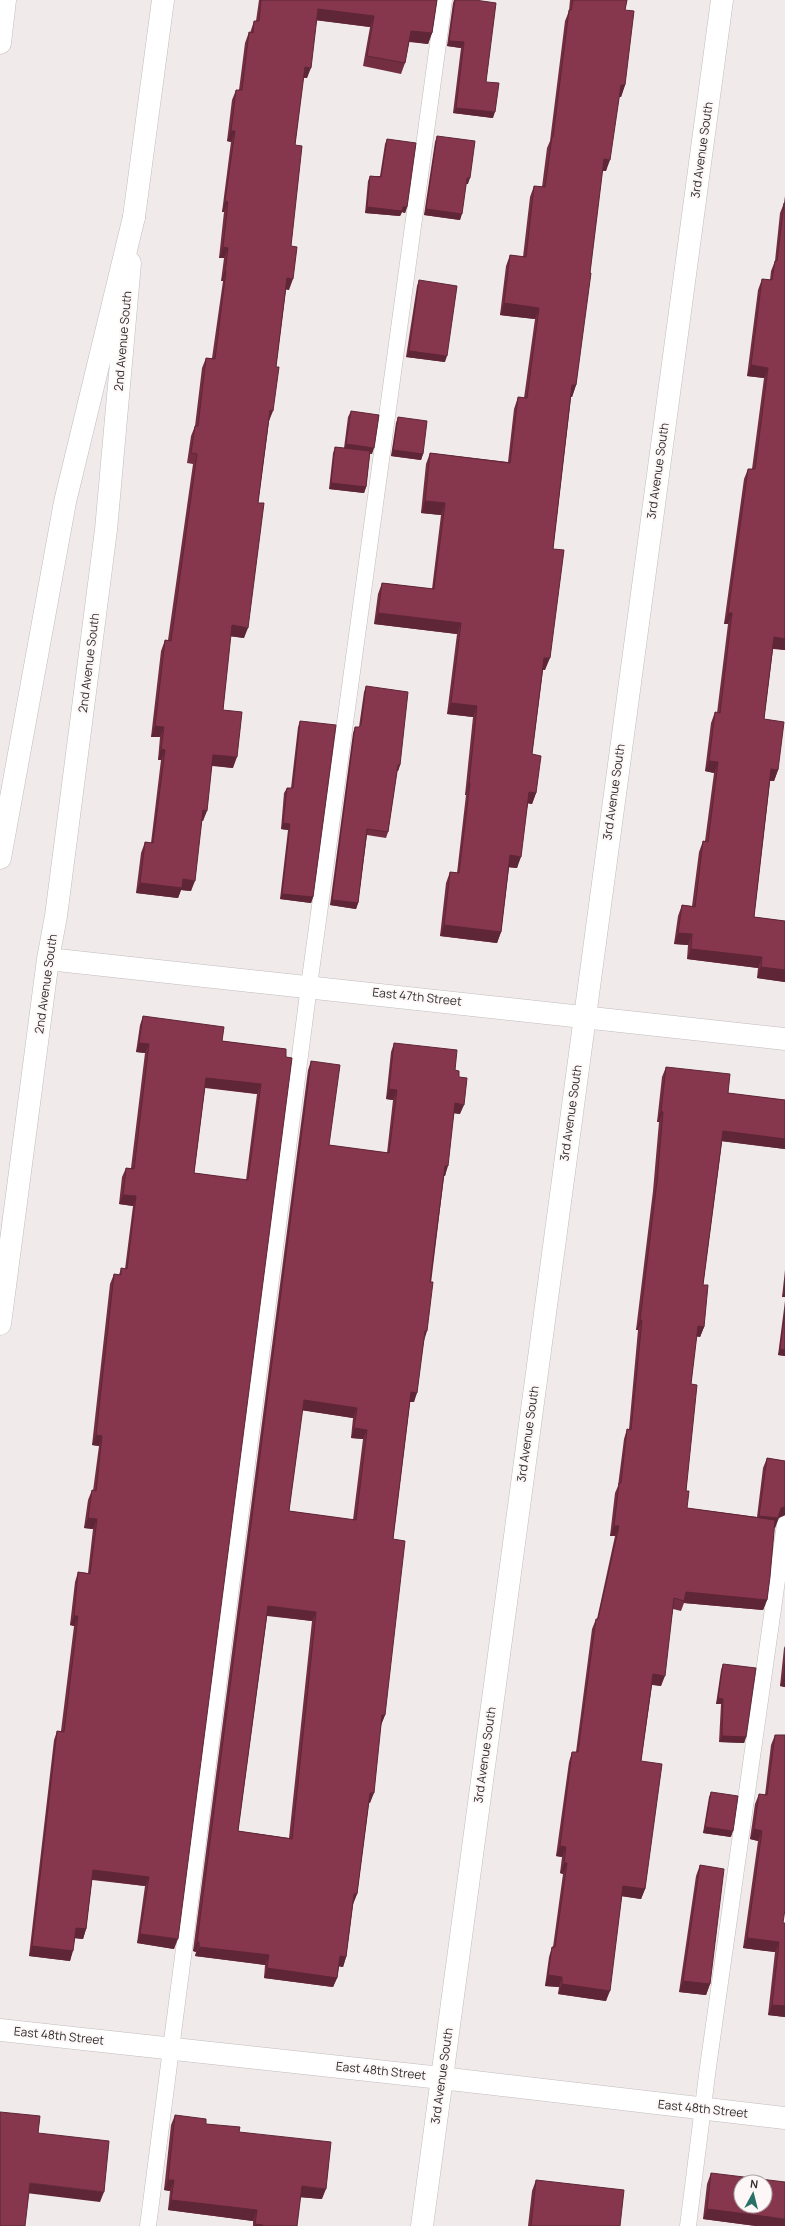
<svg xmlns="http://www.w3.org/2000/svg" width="785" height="2226" font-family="Manrope,sans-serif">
<rect width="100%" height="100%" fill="#f1eaeb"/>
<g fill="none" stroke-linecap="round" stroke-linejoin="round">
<g stroke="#c2bbbd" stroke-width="17">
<path id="service" d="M148,2226L309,986L444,0
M688,2226L708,2067L785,1524"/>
</g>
<g stroke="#c2bbbd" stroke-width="23">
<path id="minor" d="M48,959L785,1039
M0,1324L48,959L56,916L106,530L130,263
M0,2030L441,2078L785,2118
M422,2226L722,0"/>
</g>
<g stroke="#c2bbbd" stroke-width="23">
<path id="secondary" d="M134,217L163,0"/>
</g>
<g stroke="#c2bbbd" stroke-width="23">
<path id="motorway" d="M0,43L5,0
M0,858L65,502L134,217"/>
</g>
<use href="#service" stroke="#fff" stroke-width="16"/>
<use href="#minor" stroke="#fff" stroke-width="22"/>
<use href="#secondary" stroke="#fff" stroke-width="22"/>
<use href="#motorway" stroke="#fff" stroke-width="22"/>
</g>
<path fill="#732e42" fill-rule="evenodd" d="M259,0H437L432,33L428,44L409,42L405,63L401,74L363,66L370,27L316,20L307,78H303L295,145L289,290L286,289L269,421L258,503L244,638L230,636L223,710L233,768L212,766L203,821H202L191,891L181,890L178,898L136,893L141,853L145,842L151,843L161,760H158L160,737H151L161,651L165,640H168L193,464L187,463L191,436L195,426L202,368L206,358H212L223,281H221L224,258H219L224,212H222L231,142L227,141L232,100L236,90H239L245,43L249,32L250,33L254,21H256Z
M454,0H475L486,82L493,118L453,113L461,48L447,46L453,3Z
M570,0H627L625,10V85L621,97H619L606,171H602L576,385L572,397H571L553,549L545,670H543L532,754L536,793L532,804L528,803L517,868L509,867L501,932L497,943L440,936L446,883L450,872L457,873L466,795H465L473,717L447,714L457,634L374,624L378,594L382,583L432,589L441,515L421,513L426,464L430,453L508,462L514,409L518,397L524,398L535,319L500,315L506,266L510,255L523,257L530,197L534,186L542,187L547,148L550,141L565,21L569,11Z
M437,136L468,184H466L460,220L424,215L435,142Z
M387,139L407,207L405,213L402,212L400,216L365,213L368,181L370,176H380L385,144Z
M785,196V650L773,649L764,719L778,770L774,781H770L754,917L785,921V982L757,978L758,968L687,959L688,945L674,944L678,916L682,905L692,906L699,852L703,841H705L714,773L705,771L711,723L715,712L717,713L728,624H724L744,479L748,469H752L764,378L747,376L758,290L762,279L770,280L771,271L775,261L780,213L784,203Z
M419,280L445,362L406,357L417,286Z
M351,411L372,454L370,453L366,487L364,493L329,489L333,453L335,447L344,448L348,417Z
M398,417L423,454L421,460L391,456L396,423Z
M366,686L400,765L398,771H397L388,832L386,838L367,835L358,903L356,909L330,905L353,733L355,727H359L364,692Z
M300,721L313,897L311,903L280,899L288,830L281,829L284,793L287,788H291L298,727Z
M143,1016L222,1041L286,1049L174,1949L137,1943L145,1886L92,1880L86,1929L83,1939L75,1938L70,1961L29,1956L54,1740L57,1731H61L74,1626L70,1625L75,1582L78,1572L88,1573L93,1529L84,1528L88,1500L92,1490L93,1491L99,1446L92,1445L110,1284L114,1274L119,1275L121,1268L125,1269L133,1206L119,1204L122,1177L126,1168H131L145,1053L136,1052L140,1025ZM205,1088L257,1094L246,1180L194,1173Z
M394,1043L455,1070L459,1077L460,1114L454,1113L445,1176H444L424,1341L414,1402H410L393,1539L385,1715L381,1725L370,1803L369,1802L357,1894L353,1904L346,1957L343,1967L339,1966L337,1978L333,1987L264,1978L265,1965L195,1956L196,1952L193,1951L308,1070L311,1061L329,1145L387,1153L393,1100L386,1099L391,1052ZM302,1410L353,1418L351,1438L363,1439L353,1520L289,1511ZM267,1616L312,1621L289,1838L238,1831Z
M666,1067L728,1093L785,1100V1149L722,1141L703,1285L704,1327L700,1337L696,1336L691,1384L686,1491L687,1508L757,1517L763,1468L767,1458L785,1461V1515L779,1518L775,1528H774L767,1600L763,1610L684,1603L681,1611L673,1609L661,1686L652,1685L641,1761L645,1889L641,1899L622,1896L606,2001L558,1994L559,1987L545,1986L549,1957L552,1947H553L563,1874L560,1873L562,1857L556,1856L569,1762L572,1752H576L592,1629L596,1619H597L615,1536H610L615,1493L618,1486L624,1439L627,1429H629L638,1330H636L653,1191L659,1122H657L662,1077Z
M785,1270V1297H782Z
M785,1301V1356L778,1355Z
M785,1646V1687L780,1686L784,1648Z
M723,1664L746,1737L744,1743L719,1742L721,1704H716L721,1670Z
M775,1735L783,1923H785V2017L768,2015L775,1952L743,1948L758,1841L750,1839L755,1804L759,1794L765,1795L771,1745Z
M711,1792L731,1837L703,1833L709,1797Z
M700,1865L710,1984L706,1995L679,1992L696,1876Z
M175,2115L206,2124L239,2132L322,2199L300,2197L297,2226H253V2221L168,2210L170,2191L164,2190L171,2125Z
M711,2173L785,2226H756L703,2219L707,2184Z
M536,2180L620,2226H528L532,2191Z"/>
<path fill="#5e2636" d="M318,9L374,16L370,27L314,20Z
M411,31L432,33L428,44L407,41Z
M449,41L464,42L461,48L447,46Z
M305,67L311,68L307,78L301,77Z
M621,85H625L621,97L616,96Z
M456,108L495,112L493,118L453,113Z
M231,131H235L231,142L227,141Z
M604,159L610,160L606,171L600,170Z
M467,178H470L468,184H464Z
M225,201L228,202L224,212H222Z
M367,207H407L405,213L402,212L400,216L365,213Z
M426,209L462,214L460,220L424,215Z
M223,247L228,248L224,258H219Z
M225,271H226L223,281H221Z
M287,278L293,279L289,290L283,289Z
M504,303L539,308L535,319L500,315Z
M409,351L447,356L445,362L406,357Z
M751,365L768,368L764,378L747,376Z
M572,385H576L572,397L568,396Z
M270,410L273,411L269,421H266Z
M346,444L374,448L372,454L344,450Z
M393,450L423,454L421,460L391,456Z
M331,483L366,487L364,493L329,489Z
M425,501L445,503L441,515L421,513Z
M378,613L461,623L457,634L374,624Z
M728,613H732L728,624H724Z
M232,625L248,628L244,638L228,636Z
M774,637L785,639V650L770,648Z
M544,658H550L545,670L540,669Z
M451,703L477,706L473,717L447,714Z
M155,726L164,727L160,737H151Z
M161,749L165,750L161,760H158Z
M213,755L237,757L233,768L209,765Z
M709,761L718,762L714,773L705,771Z
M398,765H400L398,771H396Z
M771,769L778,770L774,781L767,780Z
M469,783H470L466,795H465Z
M529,792L536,793L532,804L525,803Z
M203,810L207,811L203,821H199Z
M283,823L290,824L288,830L281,829Z
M510,855L521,857L517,868L506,867Z
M183,879L195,881L191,891L181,890L178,898L136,893L140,883Z
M282,894L313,897L311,903L280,899Z
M332,900L358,903L356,909L330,905Z
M444,925L501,932L497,943L440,936Z
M678,933L692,934L688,945L674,944Z
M691,949L762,957L758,968L687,959Z
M761,967L785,970V982L757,978Z
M139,1043L149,1044L145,1053L136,1052Z
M206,1078L261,1084L257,1094L202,1087Z
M389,1089L397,1090L393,1100L386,1099Z
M455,1103L464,1105L460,1114L452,1113Z
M661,1111L663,1112L659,1122H657Z
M723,1131L785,1139V1149L720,1141Z
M445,1166H448L445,1176L441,1175Z
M123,1195L136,1196L133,1206L119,1204Z
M784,1291H785V1297H782Z
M640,1320H642L638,1330H636Z
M698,1326L704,1327L700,1337L694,1336Z
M425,1331H427L424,1341Z
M780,1349L785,1350V1356L778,1355Z
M411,1392L417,1393L414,1402H408Z
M304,1400L357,1408L353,1418L300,1410Z
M354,1428L367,1430L363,1439L351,1438Z
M96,1435L102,1436L99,1446L92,1445Z
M785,1507V1515L778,1518L781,1508Z
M759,1516L778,1518L775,1528L755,1526Z
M88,1518L97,1519L93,1529L84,1528Z
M614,1526H619L615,1536H610Z
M686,1592L767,1600L763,1610L684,1603Z
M268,1606L316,1612L312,1621L264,1615Z
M74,1616H78L74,1626L70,1625Z
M653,1674L665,1676L661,1686L649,1684Z
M784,1676H785V1687L780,1686Z
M718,1698L723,1699L721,1704H716Z
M382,1715H385L381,1725H379Z
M722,1736L746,1737L744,1743L719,1742Z
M370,1793H374L370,1803L366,1802Z
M705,1827L733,1831L731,1837L703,1833Z
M754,1829L762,1831L758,1841L750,1839Z
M560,1846L566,1847L562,1857L556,1856Z
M564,1863H567L563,1874L560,1873Z
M93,1870L149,1877L145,1886L90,1879Z
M623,1886L645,1889L641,1899L620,1896Z
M354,1894H357L353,1904H351Z
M76,1928L86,1929L83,1939L73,1938Z
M140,1934L178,1939L174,1949L137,1943Z
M747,1938L779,1942L775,1952L743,1948Z
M197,1942H199L196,1952L193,1951Z
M32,1946L73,1951L70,1961L29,1956Z
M199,1947L269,1955L265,1965L195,1956Z
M340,1956L346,1957L343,1967L336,1966Z
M267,1968L337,1978L333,1987L264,1978Z
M548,1975L562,1977L559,1987L545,1986Z
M683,1981L710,1984L706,1995L679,1992Z
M562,1984L610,1991L606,2001L558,1994Z
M772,2005L785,2006V2017L768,2015Z
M168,2180H174L170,2191L164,2190Z
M30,2183L104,2192L100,2202L26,2193Z
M302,2186L326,2189L322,2199L298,2197Z
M171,2200L257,2210L253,2221L168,2210Z
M707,2209L785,2219V2226H756L703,2219Z
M255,2224L263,2225L262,2226H255Z"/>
<path fill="#86364d" stroke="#5e2636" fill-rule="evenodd" d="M261,0H437L432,33L411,31L405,63L367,56L374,16L318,9L311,68L305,67L295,145L302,146L291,246L297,247L293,279L287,278L276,367H279L273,411L270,410L258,503H264L248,628L232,625L223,710L242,712L237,757L213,755L207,811L203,810L195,881L183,879L182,888L140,883L145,842L153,843L165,750L161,749L164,727L155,726L165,640L171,641L197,454L191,453L195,426H198L206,358L215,359L226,271H225L228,248L223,247L228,202L225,201L235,131H231L236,90H242L249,32L253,33L254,21H259Z
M455,0H475L496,3L486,82L499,83L495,112L456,108L464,42L449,41Z
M573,0H627L625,10L634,11L625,85H621L610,160L604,159L590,273H591L576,385H572L553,549L564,550L550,658H544L532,754L541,756L536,793L529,792L521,857L510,855L501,932L444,925L450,872L459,873L470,783H469L477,706L451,703L461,623L378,613L382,583L434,589L445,503L425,501L430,453L510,463L518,397L527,398L539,308L504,303L510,255L526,257L534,186L545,187L552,137H553L569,10H571Z
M437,136L475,141L470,178H467L462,214L426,209Z
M387,139L416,143L407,207H403L402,211L367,207L370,176L381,177Z
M784,203H785V639L774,637L764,719L784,722L778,770L771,769L754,917L785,921V970L761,967L762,957L691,949L692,934L678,933L682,905L695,907L703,841L708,842L718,762L709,761L715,712L720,713L732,613H728L748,469H755L768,368L751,365L762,279L772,280L775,261H777Z
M419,280L457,286L447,356L409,351Z
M351,411L379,415L374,448L346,444Z
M398,417L427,421L423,454L393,450Z
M335,447L370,451L366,487L331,483Z
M366,686L408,692L400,765H398L388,832L367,829L358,903L332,900L355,727H359L361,725Z
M300,721L336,725L313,897L282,894L290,824L283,823L287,788H293Z
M143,1016L224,1027L222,1041L286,1049V1057L292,1058L178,1939L140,1934L149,1877L93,1870L86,1929L76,1928L73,1951L32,1946L57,1731L64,1732L78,1616H74L78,1572L90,1574L97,1519L88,1518L92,1490L96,1491L102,1436L96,1435L114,1274L121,1275V1268L127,1269L136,1196L123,1195L126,1168L134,1169L149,1044L139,1043ZM206,1078L261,1084L248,1180L194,1173Z
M394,1043L457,1050L455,1070L459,1071V1077L467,1078L464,1105L455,1103L448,1166H445L430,1282H433L427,1331H425L417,1393L411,1392L393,1539L405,1541L385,1715H382L374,1793H370L357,1894H354L346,1957L340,1956L337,1978L267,1968L269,1955L199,1947V1942H197L311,1061L340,1065L329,1145L389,1153L397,1090L389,1089ZM304,1400L357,1408L354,1428L367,1430L356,1520L289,1511ZM268,1606L316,1612L292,1839L238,1831Z
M666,1067L730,1074L728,1093L785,1100V1139L723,1131L703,1285H708L704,1327L698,1326L691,1384L697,1385L686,1491H689L687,1508L775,1520L770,1577L767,1600L686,1592L684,1601L674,1598L665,1676L653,1674L641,1761L662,1764L645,1889L623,1886L610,1991L562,1984V1977L548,1975L552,1947H555L567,1863H564L566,1847L560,1846L572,1752H578L596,1619H598L619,1526H614L619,1483H621L627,1429L631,1430L642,1320H640L657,1181L663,1112L661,1111Z
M785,1281V1291H784Z
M785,1311V1350L780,1349Z
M767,1458L785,1461V1507L781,1508L778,1518L759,1516Z
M785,1663V1676H784Z
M723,1664L756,1668L746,1737L722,1736L723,1699L718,1698Z
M775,1735H785V1909L783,1923H785V2006L772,2005L779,1942L747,1938L762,1831L754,1829L759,1794L767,1795Z
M711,1792L738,1796L733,1831L705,1827Z
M700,1865L724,1869L710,1984L683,1981Z
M0,2112L40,2116L38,2133L109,2141L104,2192L30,2183L25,2226H0Z
M175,2115L206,2119V2124L240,2127L239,2132L331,2142L326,2189L302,2186L297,2226H262L263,2225L255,2224L257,2210L171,2200L174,2180H168Z
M711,2173L785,2182V2219L707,2209ZM741,2182H765V2206H741Z
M536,2180L624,2190L620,2226H531Z"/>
<g text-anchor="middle" stroke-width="4" stroke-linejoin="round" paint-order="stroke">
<g font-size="12" fill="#2f2d2d" stroke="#fef7f8">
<text transform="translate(702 150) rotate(-82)" y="4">3rd Avenue South</text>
<text transform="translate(123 341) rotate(-85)" y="4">2nd Avenue South</text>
<text transform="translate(658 471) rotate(-82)" y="4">3rd Avenue South</text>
<text transform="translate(89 663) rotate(-83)" y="4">2nd Avenue South</text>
<text transform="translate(614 792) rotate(-82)" y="4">3rd Avenue South</text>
<text transform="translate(46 984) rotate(-82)" y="4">2nd Avenue South</text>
<text transform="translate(417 997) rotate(6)" y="4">East 47th Street</text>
<text transform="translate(571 1113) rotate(-82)" y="4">3rd Avenue South</text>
<text transform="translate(528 1434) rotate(-82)" y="4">3rd Avenue South</text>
<text transform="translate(485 1755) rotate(-82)" y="4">3rd Avenue South</text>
<text transform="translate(59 2036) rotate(6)" y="4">East 48th Street</text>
<text transform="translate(381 2071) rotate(6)" y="4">East 48th Street</text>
<text transform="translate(442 2076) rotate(-82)" y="4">3rd Avenue South</text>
<text transform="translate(703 2109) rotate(6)" y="4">East 48th Street</text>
</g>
</g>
<g transform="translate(753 2194) rotate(7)"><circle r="19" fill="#fef7f8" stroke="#aba6a7"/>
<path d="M0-3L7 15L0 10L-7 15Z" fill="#297066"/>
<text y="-6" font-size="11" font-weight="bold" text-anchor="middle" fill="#2f2d2d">N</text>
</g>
</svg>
